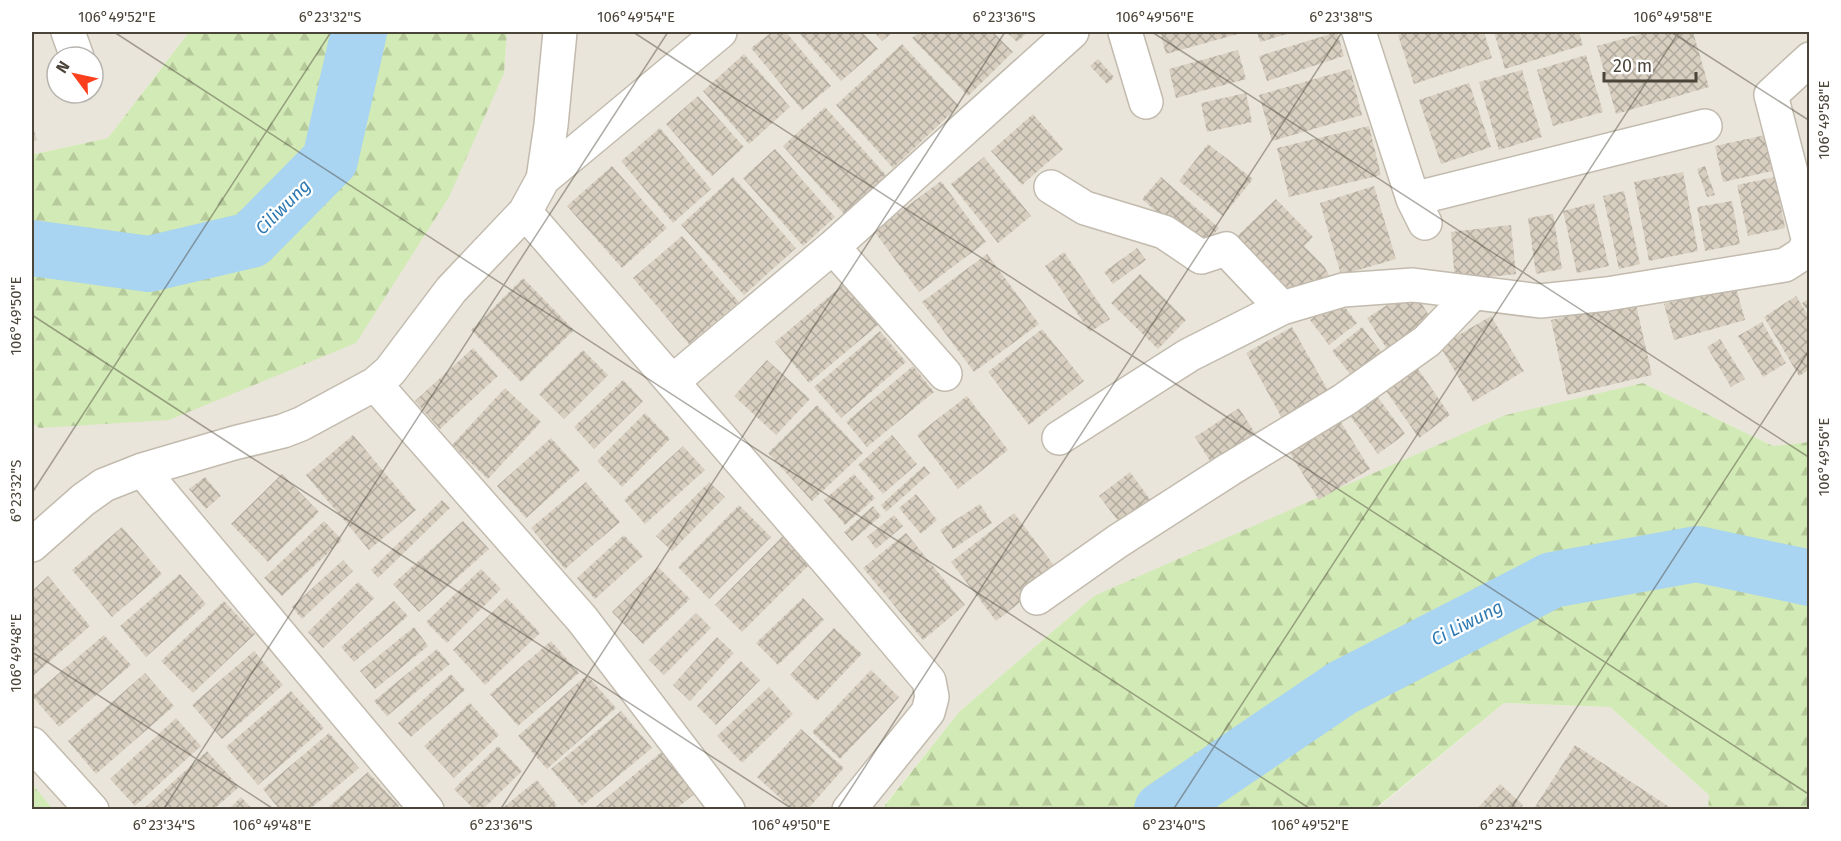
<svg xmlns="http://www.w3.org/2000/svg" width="1841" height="841" font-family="'Fira Sans',sans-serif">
<defs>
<pattern id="forest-firs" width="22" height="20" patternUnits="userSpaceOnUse" patternTransform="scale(1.5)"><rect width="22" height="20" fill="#d2eab5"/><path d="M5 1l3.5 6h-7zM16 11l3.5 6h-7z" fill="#b6ca9c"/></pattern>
<pattern id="building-cross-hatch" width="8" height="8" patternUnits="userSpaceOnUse" patternTransform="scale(1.5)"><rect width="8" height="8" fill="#d8cfc1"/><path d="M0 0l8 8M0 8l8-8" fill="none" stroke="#b1aa9e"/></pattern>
</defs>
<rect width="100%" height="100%" fill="#f6f3ec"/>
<path fill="#eae5da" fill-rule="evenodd" d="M32,32H189L108,138L35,154L32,153ZM57,57H93V93H57Z
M507,32H1809V442L1773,446L1643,383L1094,596L959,712L881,809H53L32,784V423L39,428L504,73Z
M1504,703L1610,707L1709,795L1708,810H1375Z"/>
<path fill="url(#forest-firs)" d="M189,32H507L504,73L449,197L356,343L169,420L39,428L32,423V153L35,154L108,138Z
M1643,383L1773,446L1809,442V809H1708L1709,795L1610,707L1504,703L1375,809L881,810L959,712L1094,596L1506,415Z
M32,784L53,809H32Z"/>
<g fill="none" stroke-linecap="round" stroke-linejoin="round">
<path stroke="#a9d4f2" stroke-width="56" d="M32,248L149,264L251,240L330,160L359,32
M1162,810L1342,688L1552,580L1697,554L1810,578"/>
</g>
<path fill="url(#building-cross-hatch)" d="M772,32H786L831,86L802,110L751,48Z
M798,32H862L878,49L841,81Z
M874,32H893L882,41Z
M919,32H993L1013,52L968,96L912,38Z
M1006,32H1028L1017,42Z
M1160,32H1238V34L1166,54Z
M1257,32H1294L1260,42Z
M1337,32L1344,56L1267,81L1259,56Z
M1410,32H1484L1492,58L1414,84L1398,35Z
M1494,32H1579L1583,45L1505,69Z
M1648,32H1693L1709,87L1616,114L1597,46Z
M902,44L959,106L893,168L836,105Z
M1238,50L1246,79L1176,98L1169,69Z
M744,54L790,107L749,144L703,91Z
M1586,55L1603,112L1553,126L1537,70Z
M1098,59L1114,77L1107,84L1090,66Z
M1350,69L1362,115L1272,141L1259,95Z
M1522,70L1542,137L1499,150L1479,82Z
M1469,83L1491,147L1441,164L1419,100Z
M1246,93L1252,122L1207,132L1201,103Z
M698,96L744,147L712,176L666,124Z
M825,107L886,175L844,214L783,146Z
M1033,114L1063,149L1022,185L991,151Z
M32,124L37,140L32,142Z
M1369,126L1381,175L1289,197L1277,148Z
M660,128L711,189L673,223L621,161Z
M1770,134L1777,170L1723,182L1715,146Z
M1208,144L1253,179L1223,216L1179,181Z
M775,149L835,217L803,246L743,178Z
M984,157L1031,216L998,243L951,184Z
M612,166L667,228L622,268L567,206Z
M1705,166L1715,195L1707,197L1697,169Z
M1683,172L1698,251L1649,261L1634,182Z
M733,177L796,248L744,295L681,225Z
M1161,177L1219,228L1200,250L1142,199Z
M1775,177L1785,228L1748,236L1737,185Z
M941,181L986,242L919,292L874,231Z
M1374,186L1396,259L1341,275L1320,203Z
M1624,191L1640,264L1619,269L1603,196Z
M1276,199L1313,237L1304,246L1324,266L1332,281L1287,302L1230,243Z
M1732,201L1740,244L1705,251L1697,207Z
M1594,203L1609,266L1577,273L1563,211Z
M1553,214L1562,269L1536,274L1528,218Z
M1511,225L1516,274L1455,281L1451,232Z
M682,236L739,302L689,344L633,278Z
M1137,248L1146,260L1113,284L1104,272Z
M1064,252L1110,319L1090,332L1045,266Z
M987,254L1039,324L974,372L922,302Z
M1140,274L1186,320L1158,349L1111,303Z
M523,278L574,330L521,382L471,330Z
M844,284L878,325L809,383L775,342Z
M1735,284L1745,320L1674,340L1664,304Z
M1412,289L1432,320L1387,349L1367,318Z
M1796,296L1810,318V369L1799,376L1764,317Z
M1338,298L1357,323L1329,345L1310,320Z
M1810,298V314L1802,303Z
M1635,300L1652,375L1567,395L1551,320Z
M1491,316L1524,371L1473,402L1440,346Z
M1762,322L1786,363L1763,377L1738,336Z
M1292,327L1330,394L1283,420L1246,353Z
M1362,327L1383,354L1353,378L1332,351Z
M1042,329L1084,381L1029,425L988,372Z
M880,331L906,362L841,418L814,387Z
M1720,339L1745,379L1731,387L1707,347Z
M473,348L498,376L440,429L415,401Z
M583,350L608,375L564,419L539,394Z
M767,360L810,399L776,435L734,396Z
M913,366L934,392L867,447L846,422Z
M1416,366L1450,415L1419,438L1384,388Z
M623,380L643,401L594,449L574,427Z
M505,388L541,422L488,479L452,445Z
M1374,392L1405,434L1378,454L1347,412Z
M967,396L1008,450L958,489L917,435Z
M817,405L863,453L812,501L768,453Z
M1239,408L1260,441L1215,469L1195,437Z
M645,413L670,439L622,487L597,461Z
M1339,419L1370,469L1319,500L1288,450Z
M353,435L416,510L369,550L306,475Z
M892,435L917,464L883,494L858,465Z
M551,438L580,470L526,518L497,486Z
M683,446L705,470L645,524L624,500Z
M924,466L930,473L886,512L881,505Z
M1130,472L1152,502L1122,526L1099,496Z
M282,474L319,512L268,562L231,524Z
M854,474L875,498L845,525L824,500Z
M205,477L221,496L206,509L189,489Z
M586,482L620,522L565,569L531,528Z
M709,482L725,497L672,551L656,536Z
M916,494L937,520L921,534L899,508Z
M442,500L450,508L378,578L371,570Z
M980,504L992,523L953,549L940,530Z
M739,505L771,537L709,599L678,567Z
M873,506L881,516L852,541L844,532Z
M1014,513L1059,572L996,621L951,562Z
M894,515L903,526L876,549L867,537Z
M324,521L342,540L282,596L264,578Z
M463,521L489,549L419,612L393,584Z
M122,527L162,574L112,617L72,570Z
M906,533L965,605L923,640L863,568Z
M624,535L643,556L595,599L577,578Z
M783,536L811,563L742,632L715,605Z
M343,560L353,571L302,619L292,607Z
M658,567L690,599L643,644L612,612Z
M481,569L501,589L447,643L426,622Z
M180,574L206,604L146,657L120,626Z
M48,576L90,626L32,677V591Z
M358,582L374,598L323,648L308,632Z
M507,598L540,633L485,685L453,650Z
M803,598L824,620L778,665L756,643Z
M224,601L255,634L193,693L161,661Z
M394,601L408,616L354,662L341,647Z
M696,613L711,628L664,675L649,660Z
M414,627L428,646L375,689L360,671Z
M834,628L862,654L817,701L790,675Z
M104,635L131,665L59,727L32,696Z
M717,637L734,653L690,701L673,685Z
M551,641L579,673L518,726L490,694Z
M437,649L450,664L387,716L374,701Z
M254,651L283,685L222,739L192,705Z
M741,661L760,680L716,725L697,706Z
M871,670L899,697L840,759L812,732Z
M145,673L174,706L96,774L68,741Z
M451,674L465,690L411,737L398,723Z
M587,675L616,708L547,769L518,736Z
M769,687L793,714L742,763L717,736Z
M291,691L324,728L258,785L226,747Z
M470,703L499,735L454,778L424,746Z
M621,711L652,748L582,806L551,769Z
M176,718L201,746L135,806L110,779Z
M801,729L844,768L807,810H793L757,777Z
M329,733L359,768L309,810H280L263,789Z
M1575,745L1674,810H1533Z
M498,746L522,771L482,810H475L454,789Z
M665,749L699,790L675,810H592Z
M207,751L239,787L213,810H142Z
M368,772L399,806L395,810H325Z
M537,780L557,805L551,810H500Z
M1500,784L1523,805L1519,810H1476Z
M241,797L253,810H228Z"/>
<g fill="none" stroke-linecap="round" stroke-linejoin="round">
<g stroke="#c2bbae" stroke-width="36">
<path id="minor" d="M68,32L77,57
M1125,32L1146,102
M1359,32L1413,199L1425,223
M543,179L720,32
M1051,187L1085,208L1164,232L1201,257L1226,249L1282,308
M1413,199L1705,126
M525,212L836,571L929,681L932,697L928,712L849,810
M833,247L945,374
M672,382L833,247L1072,32
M375,384L582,619L728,810
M1059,438L1189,355L1282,308L1343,290L1413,285L1540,301L1607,294L1785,265L1802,254L1809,242L1771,95L1810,59
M142,470L427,810
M32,545L83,500L104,485L142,470L234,443L283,431L301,424L375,384L390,371L451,290L525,212L543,179L551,125L560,32
M1037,598L1118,541L1230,469L1344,400L1427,341L1473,293
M32,744L92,810"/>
</g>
<use href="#minor" stroke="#fff" stroke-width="33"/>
</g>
<path fill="none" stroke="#4b4439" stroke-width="1.5" stroke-opacity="0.45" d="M114,32L1312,810M633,32L1810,795M1152,32L1810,458M1671,32L1810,121M32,315L794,810M32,493L331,32M32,652L275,810M163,810L668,32M500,810L1005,32M837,810L1342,32M1173,810L1679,32M1510,810L1810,349"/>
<g text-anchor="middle" stroke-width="4.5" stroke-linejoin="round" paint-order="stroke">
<g font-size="18" font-style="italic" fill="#2e7ab2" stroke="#fff">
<text transform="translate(283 207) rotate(-45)" y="6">Ciliwung</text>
<text transform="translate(1467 623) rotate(-27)" y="6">Ci Liwung</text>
</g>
</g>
<rect width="1841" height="841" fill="none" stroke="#ffffff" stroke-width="66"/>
<g transform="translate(75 75) rotate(303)"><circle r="28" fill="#ffffff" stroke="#b7b4b0" stroke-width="1.5"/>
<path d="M0-4.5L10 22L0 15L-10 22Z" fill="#fc3f1d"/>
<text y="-9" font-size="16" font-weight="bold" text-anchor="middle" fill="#4b4439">N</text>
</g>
<path d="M1604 72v9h92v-9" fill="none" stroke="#4b4439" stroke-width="3"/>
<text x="1613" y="72" font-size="18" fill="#4b4439" stroke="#ffffff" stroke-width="4.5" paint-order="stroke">20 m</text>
<rect x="33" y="33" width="1775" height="775" fill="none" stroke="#4b4439" stroke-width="2"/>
<g font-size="15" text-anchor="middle" fill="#4b4439">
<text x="117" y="22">106°49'52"E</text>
<text x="330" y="22">6°23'32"S</text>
<text x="636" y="22">106°49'54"E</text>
<text x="1004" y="22">6°23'36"S</text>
<text x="1155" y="22">106°49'56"E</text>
<text x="1341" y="22">6°23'38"S</text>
<text x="1673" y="22">106°49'58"E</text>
<text transform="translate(1824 120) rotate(-90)" y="5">106°49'58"E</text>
<text transform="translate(16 316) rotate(-90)" y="5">106°49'50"E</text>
<text transform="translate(1824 457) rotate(-90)" y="5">106°49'56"E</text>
<text transform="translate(16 491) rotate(-90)" y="5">6°23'32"S</text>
<text transform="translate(16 653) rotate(-90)" y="5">106°49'48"E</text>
<text x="164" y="830">6°23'34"S</text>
<text x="272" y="830">106°49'48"E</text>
<text x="501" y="830">6°23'36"S</text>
<text x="791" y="830">106°49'50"E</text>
<text x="1174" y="830">6°23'40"S</text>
<text x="1310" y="830">106°49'52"E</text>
<text x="1511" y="830">6°23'42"S</text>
</g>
</svg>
